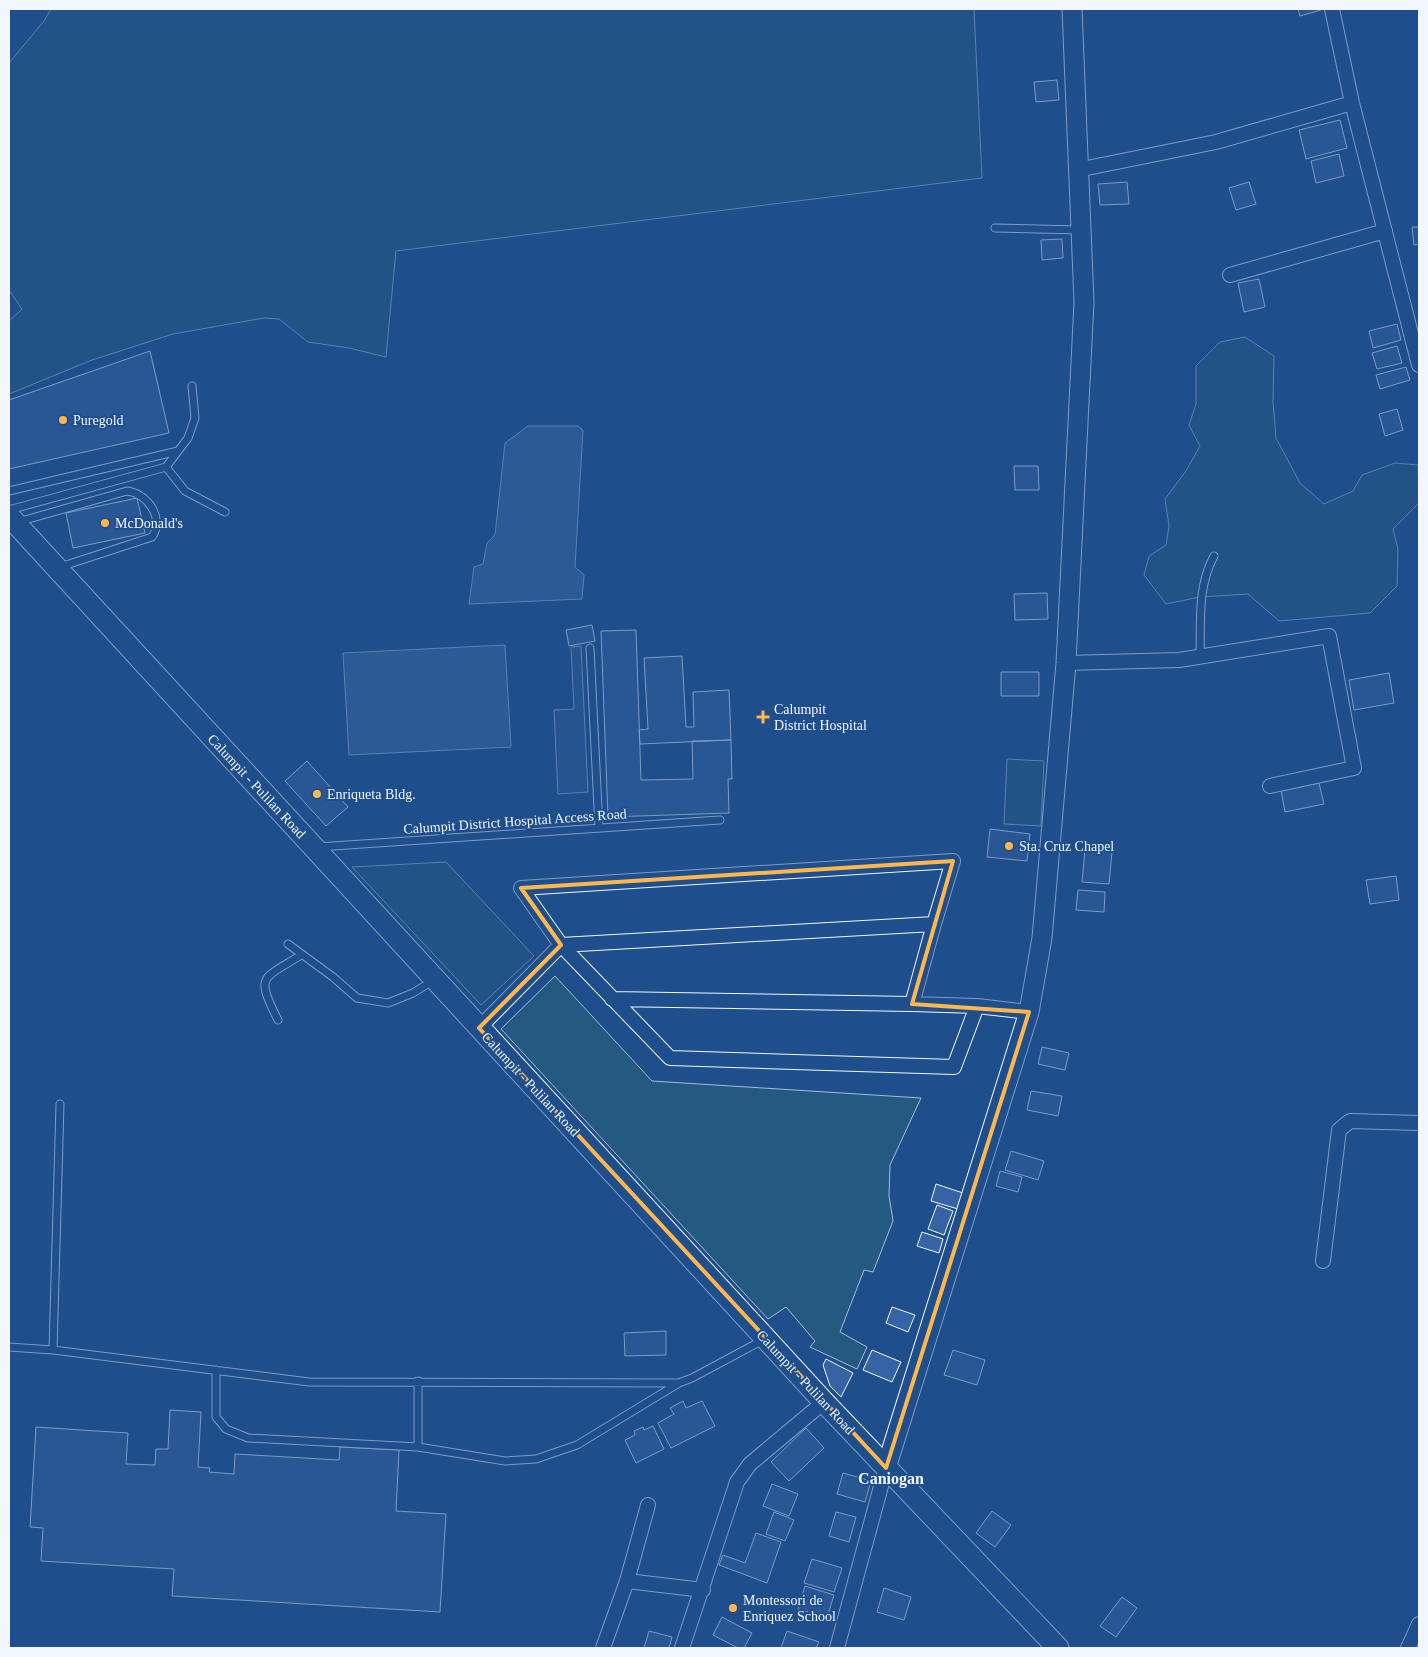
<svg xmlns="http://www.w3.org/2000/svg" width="1428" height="1657" font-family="Georgia,serif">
<rect width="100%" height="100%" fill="#1f4e8c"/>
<path fill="#245a82" stroke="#a8bbd7" d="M51,9H974L982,178L396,251L386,357L349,348L308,342L279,319L264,318L173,334L92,360L9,394V321L22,309L9,290V63L44,21Z
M1245,337L1274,356L1273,401L1276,438L1300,483L1324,504L1353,491L1362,475L1395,463L1418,465L1419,503L1393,529L1398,549L1397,586L1370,613L1279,621L1248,594L1200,597L1166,604L1144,575L1149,556L1166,545L1169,526L1165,499L1186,471L1200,446L1189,425L1196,404V366L1220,342Z
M1007,759L1044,761L1041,826L1004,824Z
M446,862L534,956L481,1005L352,867Z
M555,976L652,1081L921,1098L890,1165L889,1196L893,1221L873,1272L864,1270L840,1332L867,1347L857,1369L810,1347L815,1341L786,1307L768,1319L501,1029Z"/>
<path fill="#305b95" stroke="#a8bbd7" d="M581,646L588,792L558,794L554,710L574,709L571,647Z"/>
<path fill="#3b69a3" stroke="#a8bbd7" d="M528,426H578L583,430L575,567L584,575L582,599L469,604L474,567L483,564L487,543L495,535L505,443Z
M505,645L511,747L349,755L343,653Z"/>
<path fill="#3563a3" stroke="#f2f6ff" d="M1298,9H1320L1321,10L1300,16Z
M1057,80L1059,100L1036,102L1034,82Z
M1340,120L1347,148L1306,159L1299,130Z
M1339,154L1344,176L1316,183L1311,161Z
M1127,182L1129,204L1100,205L1098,184Z
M1249,182L1256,204L1236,210L1229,188Z
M1412,227H1419V244L1414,245Z
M1062,239L1063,258L1042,260L1041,240Z
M1259,279L1265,307L1244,312L1238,283Z
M1397,324L1401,340L1373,348L1369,331Z
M1397,346L1402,363L1377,369L1372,353Z
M150,351L169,433L9,469V400Z
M1406,367L1410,380L1380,389L1376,375Z
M1397,409L1403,430L1385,436L1379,414Z
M1014,466H1038L1039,490H1015Z
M137,498L145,533L73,548L66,513Z
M1047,593L1048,619L1015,620L1014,594Z
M592,625L595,641L569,646L566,630Z
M636,630L641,780L693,779L692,741L731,740L732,779H728L729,813L608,817L601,631Z
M682,656L686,727H694L693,692L729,690L731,740L640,744L639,730L648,729L644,658Z
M1001,672H1039V696H1001Z
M1389,673L1394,703L1354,710L1349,680Z
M307,761L348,807L326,826L285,781Z
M1319,783L1324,804L1285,812L1281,790Z
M990,829L1030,834L1027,861L987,857Z
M1085,849L1112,852L1109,884L1082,882Z
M1396,876L1399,900L1370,904L1366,880Z
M1078,890L1105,892L1104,912L1076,910Z
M1042,1047L1069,1053L1065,1070L1038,1064Z
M1031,1091L1062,1096L1058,1116L1027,1110Z
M1011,1151L1044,1161L1038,1180L1005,1170Z
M1000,1171L1022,1177L1018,1192L996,1186Z
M936,1184L963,1193L958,1209L931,1201Z
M937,1205L953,1211L944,1235L928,1229Z
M922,1232L943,1239L939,1253L917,1246Z
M892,1307L915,1315L908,1332L886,1323Z
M666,1331V1355L625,1356L624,1333Z
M872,1350L901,1362L892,1382L863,1370Z
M953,1350L985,1360L977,1385L944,1375Z
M826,1359L853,1373L841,1397L830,1386L823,1365Z
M683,1401L686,1408L702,1401L715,1426L671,1448L658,1423L674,1414L670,1408Z
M170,1410L201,1412L198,1467L210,1468L209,1472L234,1474L235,1454L339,1460L340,1447L399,1450L396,1511L446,1514L440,1612L172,1596L174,1569L41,1561L43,1528L30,1527L36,1427L128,1433L126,1464L155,1465L156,1449H168Z
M653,1426L664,1449L636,1463L625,1440L635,1435L634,1431L643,1427L644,1430Z
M806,1428L824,1448L789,1481L771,1462Z
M843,1473L871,1481L865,1502L837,1494Z
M772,1484L798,1494L789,1516L763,1506Z
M992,1511L1011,1525L995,1547L976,1533Z
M774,1512L794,1520L785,1541L766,1534Z
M836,1512L856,1517L849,1542L829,1536Z
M756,1533L781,1542L767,1583L719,1565L723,1555L745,1563Z
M812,1559L842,1568L834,1592L804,1583Z
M805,1586L834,1595L827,1618L798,1609Z
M884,1588L911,1597L904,1620L877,1612Z
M1122,1597L1137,1608L1116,1637L1100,1626Z
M722,1617L752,1633L744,1648H738L713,1635Z
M649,1631L672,1637L669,1648H644Z
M787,1631L819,1642L816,1648H781Z"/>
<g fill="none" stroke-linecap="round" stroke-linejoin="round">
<g stroke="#f2f6ff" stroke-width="9">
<path id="lane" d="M995,228L1080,230
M166,467L185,491L225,512
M9,491L178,451
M9,510L166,467L188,438L195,418L192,386
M18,522L127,491C147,493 165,518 152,537L60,567
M590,648L599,828
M1200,657C1201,623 1197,587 1214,556
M318,847L720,820
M288,944L333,977L357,998L388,1003L413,993L434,980
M278,1020C255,974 262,980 301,955
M9,1347L53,1350L309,1382L679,1383
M53,1350L60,1104
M216,1370V1417L226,1429L248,1438L418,1447L505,1461L536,1459L577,1445L679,1383L692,1378L763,1340
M418,1381V1447"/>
</g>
<g stroke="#f2f6ff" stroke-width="16">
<path id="street" d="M1332,9L1352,103L1419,365
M1077,170L1216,142L1352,103
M1230,275L1385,231
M1066,663L1179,660L1329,636L1354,768L1270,786
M934,924L953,861L521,888L561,945L670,1058L954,1067L977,1006
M612,999L912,1004L977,1006L1029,1012
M479,1028L561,945L934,924L912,1004
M1323,1261L1339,1130L1350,1121L1419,1123
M627,1581L703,1590
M603,1648L627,1581L648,1505
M682,1648L737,1482L750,1464L824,1402
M837,1648L886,1468
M1408,1648L1419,1624"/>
</g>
<g stroke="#f2f6ff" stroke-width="21">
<path id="secondary" d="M886,1468L1029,1012L1042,938L1066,663L1084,302L1072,9"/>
</g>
<g stroke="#f2f6ff" stroke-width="23">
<path id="primary" d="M9,516L824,1402L1058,1648"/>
</g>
<use href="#lane" stroke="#1f4e8c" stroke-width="7"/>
<use href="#street" stroke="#1f4e8c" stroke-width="14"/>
<use href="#secondary" stroke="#1f4e8c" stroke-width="19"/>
<use href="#primary" stroke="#1f4e8c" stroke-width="21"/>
</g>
<path d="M0 0H1428V1657H0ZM953,861L912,1004L1029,1012L886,1468L479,1028L561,945L521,888Z" fill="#1f4e8c" fill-opacity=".55" fill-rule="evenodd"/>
<path fill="none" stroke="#ffb74d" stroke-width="4" stroke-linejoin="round" d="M953,861L912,1004L1029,1012L886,1468L479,1028L561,945L521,888Z"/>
<g fill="#ffb74d" stroke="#1f4e8c" stroke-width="2">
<circle cx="63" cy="420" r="5"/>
<circle cx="105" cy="523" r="5"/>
<path d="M760.5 709.5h5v5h5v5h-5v5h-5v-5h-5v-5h5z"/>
<circle cx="317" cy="794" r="5"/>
<circle cx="1009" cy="846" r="5"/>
<circle cx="733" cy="1608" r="5"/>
</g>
<g text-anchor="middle" stroke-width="4" stroke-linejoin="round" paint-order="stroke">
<g font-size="14" fill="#f2f6ff" stroke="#1f4e8c" text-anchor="start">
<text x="73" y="425">Puregold</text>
<text x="115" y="528">McDonald's</text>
<text x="774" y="714">Calumpit<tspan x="774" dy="16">District Hospital</tspan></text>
<text x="327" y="799">Enriqueta Bldg.</text>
<text x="1019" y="851">Sta. Cruz Chapel</text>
<text x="743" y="1605">Montessori de<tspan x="743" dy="16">Enriquez School</tspan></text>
</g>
<g font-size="14" fill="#f2f6ff" stroke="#1f4e8c">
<text transform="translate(257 786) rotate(47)" y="5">Calumpit - Pulilan Road</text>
<text transform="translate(515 821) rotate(-4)" y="5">Calumpit District Hospital Access Road</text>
<text transform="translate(531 1084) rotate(47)" y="5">Calumpit - Pulilan Road</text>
<text transform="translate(806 1382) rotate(47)" y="5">Calumpit - Pulilan Road</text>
</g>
<g font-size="16" font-weight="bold" fill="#f2f6ff" stroke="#1f4e8c">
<text x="891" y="1484">Caniogan</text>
</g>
</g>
<rect width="1428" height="1657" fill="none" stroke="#f2f6ff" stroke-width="20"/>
</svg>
